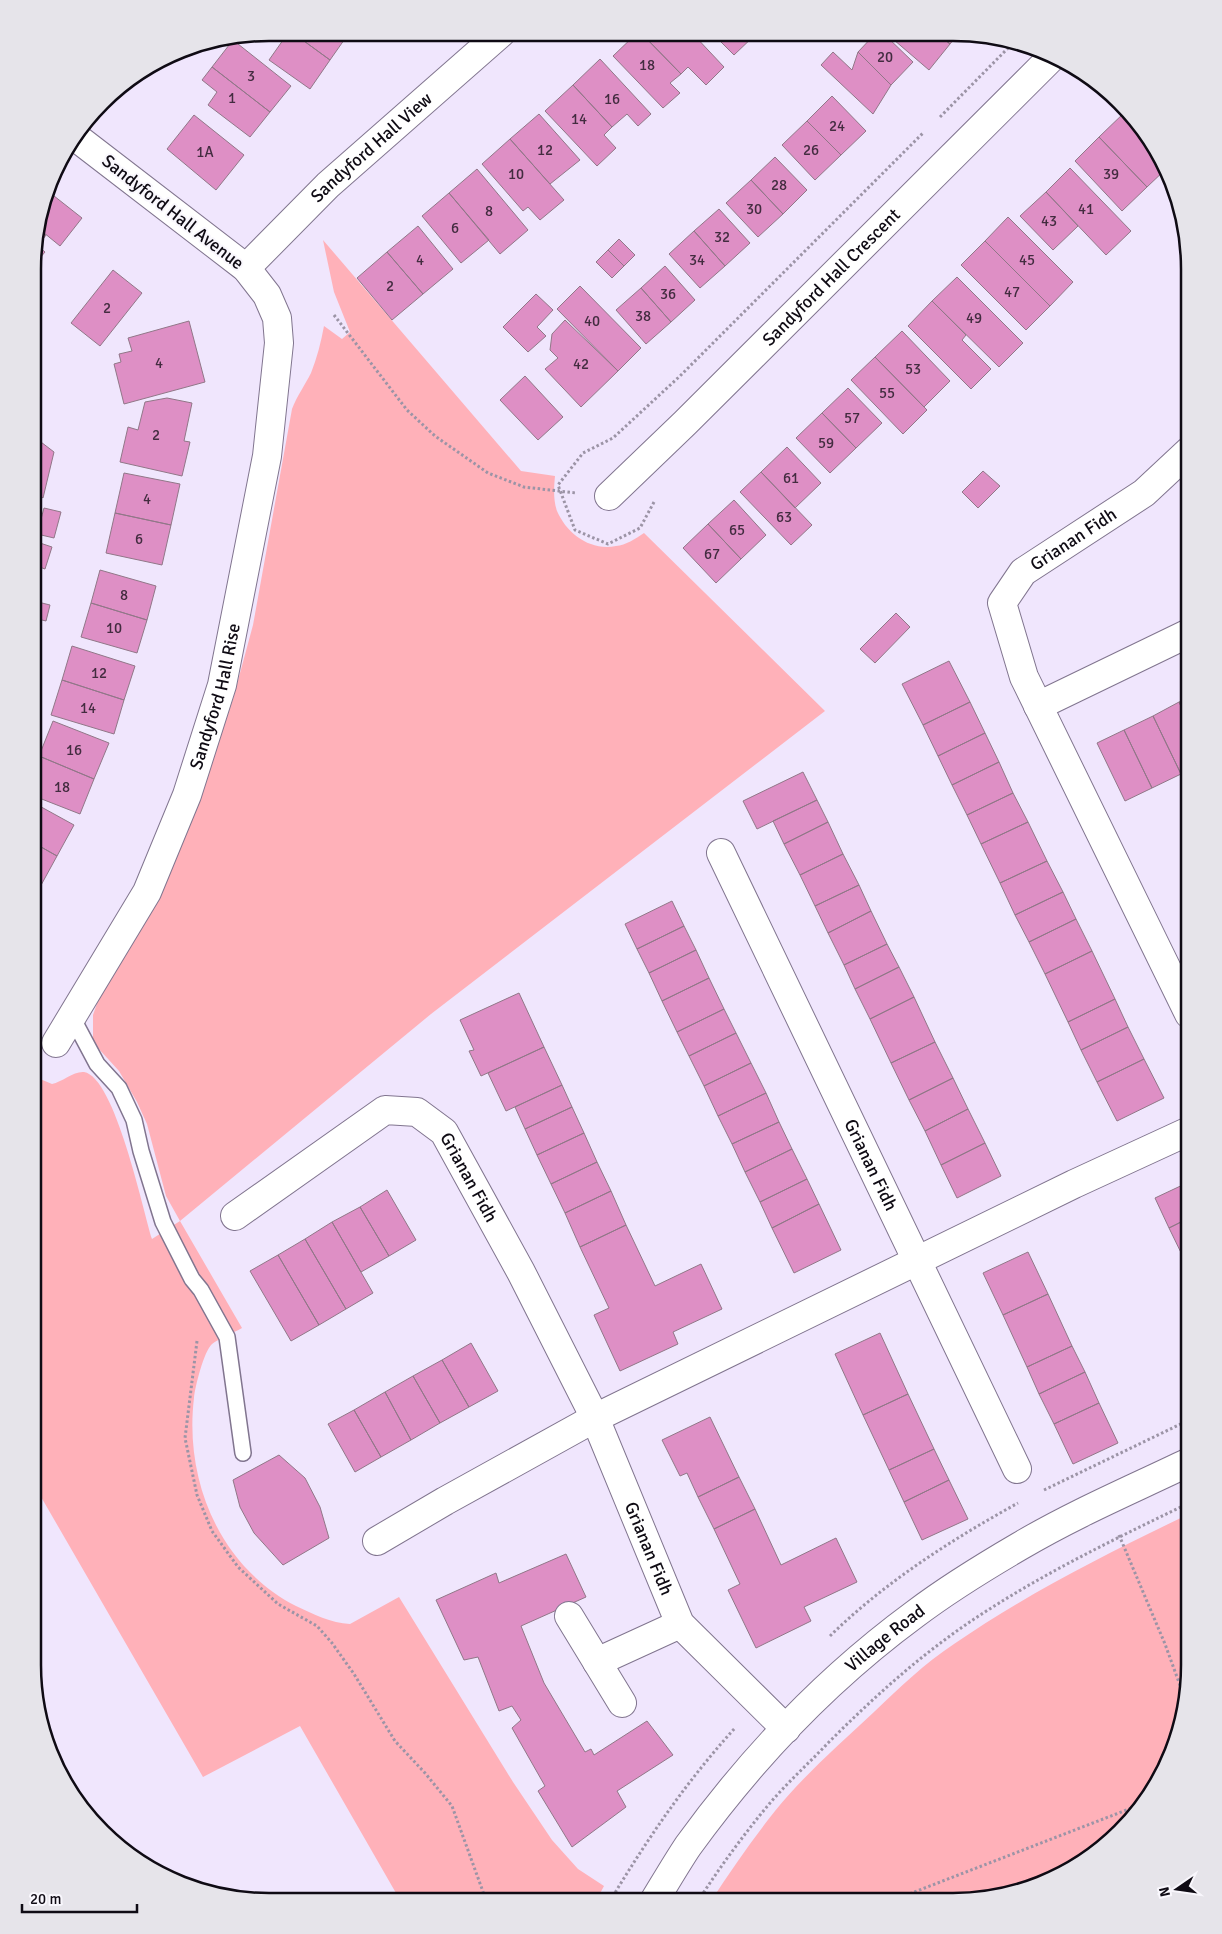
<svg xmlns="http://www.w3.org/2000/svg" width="1222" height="1934" font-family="Signika,sans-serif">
<rect width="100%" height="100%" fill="#f0e6fd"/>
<path fill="#ffb1b9" d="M323,240L521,471L555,476C554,487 553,500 557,511C567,534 590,551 616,546C626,545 635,539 644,533L825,711L431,1014L180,1221L242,1328C233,1333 220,1338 212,1344C204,1351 195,1387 194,1398C184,1481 220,1567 296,1606C313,1614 331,1623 350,1624L399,1597L513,1782L552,1840L578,1869L604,1886L596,1901L400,1900L300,1726L203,1777L33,1483V1076L52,1084C62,1082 74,1071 84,1072C115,1077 143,1210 152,1239L180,1221L166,1196L147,1124L137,1102L119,1071L98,1048L93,1039V1015L102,989L203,787L233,699L253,625L292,409C297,396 305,385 311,373C317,358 321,342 324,326L342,339L350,332L334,292Z
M1189,1514V1681L1177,1741L1149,1797L1097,1852L1044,1883L953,1901H711C731,1870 752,1840 775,1811C804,1775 840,1744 874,1712C899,1688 925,1663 954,1644C1028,1593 1108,1553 1189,1514Z"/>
<path fill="#de8fc5" stroke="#917788" d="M288,33H293L330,60L310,89L269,60Z
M293,33H349L330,60Z
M636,34H642L681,74L670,83L680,93L663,108L613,56Z
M642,34H693L724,67L706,85L688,67L681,74Z
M713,34H756L734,55Z
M875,34H884L913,62L891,85L858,52Z
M899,34H938L950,44L929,70L894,40Z
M938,34H958L950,44Z
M233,40L291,86L270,112L212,67Z
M833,52L852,70L858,52L891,85L873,114L821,65Z
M600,59L651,114L638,126L627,114L612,127L573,85Z
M212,67L270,112L250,137L208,105L217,92L202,80Z
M140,74L127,89L123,85Z
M573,85L612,127L604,135L616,148L597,166L545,111Z
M832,96L866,131L841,155L807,121Z
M1126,111L1142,128L1166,169L1147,187L1099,137Z
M539,114L580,160L550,184L510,139Z
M194,115L244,155L216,190L167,149Z
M807,121L841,155L815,180L782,145Z
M1099,137L1147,187L1122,211L1075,161Z
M510,139L564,200L540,220L528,207L523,211L482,164Z
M775,157L807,190L783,214L751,180Z
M1070,168L1131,231L1106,255L1046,192Z
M477,169L528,230L500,254L449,193Z
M751,180L783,214L758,237L726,203Z
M49,192L82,218L60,246L38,228Z
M1046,192L1078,226L1053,250L1020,216Z
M449,193L489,240L461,263L422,216Z
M719,209L750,243L725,266L694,231Z
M1008,217L1073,282L1050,306L985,241Z
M418,226L453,269L423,294L387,252Z
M38,228L46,235L38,246L45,252L34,265V239Z
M694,231L725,266L700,288L669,254Z
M619,239L635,255L624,266L608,250Z
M985,241L1050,306L1026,330L961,265Z
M608,250L624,266L612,278L596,262Z
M387,252L423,294L392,320L357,278Z
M665,266L695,300L671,322L641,288Z
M113,270L142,293L100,346L71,323Z
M957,277L1023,343L999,367L932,301Z
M580,286L641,348L618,371L557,309Z
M641,288L671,322L646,344L616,310Z
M536,294L553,310L537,327L546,336L528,352L503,327Z
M932,301L966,335L962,340L991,369L971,389L908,326Z
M565,320L618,371L581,407L545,369L558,358L550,350L552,334Z
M189,321L205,382L124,404L114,364L121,362L119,354L132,351L128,338Z
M902,331L950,381L924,407L875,357Z
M875,357L927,410L903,434L851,380Z
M525,376L563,417L538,440L500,400Z
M848,388L882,423L856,448L822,413Z
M167,398L192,403L184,441L190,442L182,476L120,462L128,427L138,430L145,402Z
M822,413L856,448L830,473L796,438Z
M37,439L54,452L43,498L34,491V443Z
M787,447L821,483L795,508L761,472Z
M983,471L1000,486L978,508L962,492Z
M761,472L812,525L791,545L740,492Z
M124,473L180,484L171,525L115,513Z
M734,500L766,535L741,559L708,524Z
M44,508L61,512L54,538L37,534Z
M115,513L171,525L162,565L106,553Z
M708,524L741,559L716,583L683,548Z
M40,543L52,547L45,569L34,565Z
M100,570L156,586L147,620L91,603Z
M34,601L50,605L46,621L34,618Z
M91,603L147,620L137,653L81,637Z
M896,613L910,627L875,663L860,649Z
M72,646L135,666L124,700L62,680Z
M949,661L970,702L923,725L902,684Z
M62,680L124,700L114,734L51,715Z
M1189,697V723L1179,702Z
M970,702L985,733L938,756L923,725Z
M1179,702L1189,723V770L1181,774L1153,716Z
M1153,716L1181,774L1152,788L1124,730Z
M53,721L109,743L94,779L39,756Z
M1124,730L1152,788L1125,801L1097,743Z
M985,733L999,762L952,785L938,756Z
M39,756L94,779L80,814L34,796V769Z
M999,762L1013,793L967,815L952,785Z
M803,772L817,800L757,829L743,801Z
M1013,793L1028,822L981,844L967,815Z
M817,800L828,822L784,844L773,821Z
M34,803L74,825L57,856L34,843Z
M828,822L843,854L800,875L784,844Z
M1028,822L1047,861L1000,883L981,844Z
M34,843L57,856L40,887L34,884Z
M843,854L859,885L815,906L800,875Z
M1047,861L1063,892L1015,915L1000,883Z
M859,885L871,911L828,933L815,906Z
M1063,892L1076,919L1029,942L1015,915Z
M672,901L684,926L637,949L625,924Z
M871,911L887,944L844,965L828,933Z
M1076,919L1092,951L1045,974L1029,942Z
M684,926L696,950L649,973L637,949Z
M887,944L899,967L855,989L844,965Z
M696,950L709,978L662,1001L649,973Z
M1092,951L1115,999L1068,1022L1045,974Z
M899,967L914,997L870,1019L855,989Z
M709,978L724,1009L677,1032L662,1001Z
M519,993L544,1047L481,1076L469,1051L474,1050L460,1020Z
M914,997L935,1042L891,1063L870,1019Z
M1115,999L1128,1027L1081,1050L1068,1022Z
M724,1009L736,1033L689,1056L677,1032Z
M1128,1027L1144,1059L1097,1082L1081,1050Z
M736,1033L751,1063L704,1086L689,1056Z
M935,1042L953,1078L909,1100L891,1063Z
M544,1047L562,1085L506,1111L488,1073Z
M1144,1059L1164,1098L1117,1121L1097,1082Z
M751,1063L766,1093L718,1116L704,1086Z
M953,1078L968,1109L925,1131L909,1100Z
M562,1085L572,1107L525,1129L515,1107Z
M766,1093L779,1122L732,1144L718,1116Z
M572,1107L584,1133L537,1155L525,1129Z
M968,1109L985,1143L941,1165L925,1131Z
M779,1122L792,1149L745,1172L732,1144Z
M584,1133L597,1162L551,1184L537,1155Z
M985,1143L1001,1176L957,1198L941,1165Z
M792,1149L807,1179L760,1202L745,1172Z
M597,1162L611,1191L565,1213L551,1184Z
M807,1179L819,1204L772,1228L760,1202Z
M1189,1182V1218L1169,1228L1155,1198Z
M387,1190L416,1240L389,1256L360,1207Z
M611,1191L626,1225L580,1247L565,1213Z
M819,1204L841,1250L794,1273L772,1228Z
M360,1207L389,1256L361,1272L332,1222Z
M1189,1218V1269L1169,1228Z
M332,1222L373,1293L346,1309L305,1239Z
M626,1225L655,1286L701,1264L722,1309L673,1332L678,1344L620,1371L594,1315L609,1308L580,1247Z
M305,1239L346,1309L319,1325L278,1255Z
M1028,1252L1048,1294L1003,1315L983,1273Z
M278,1255L319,1325L291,1341L250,1271Z
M1048,1294L1072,1346L1027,1367L1003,1315Z
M880,1333L908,1394L863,1415L835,1354Z
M471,1343L498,1391L469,1407L442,1360Z
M1072,1346L1085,1372L1039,1394L1027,1367Z
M442,1360L469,1407L440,1423L413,1376Z
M1085,1372L1099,1403L1054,1424L1039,1394Z
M413,1376L440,1423L411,1440L385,1392Z
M385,1392L411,1440L381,1457L354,1410Z
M908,1394L934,1449L889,1470L863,1415Z
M1099,1403L1118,1443L1073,1464L1054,1424Z
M354,1410L381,1457L355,1472L328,1424Z
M710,1417L739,1477L698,1497L687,1473L680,1476L662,1440Z
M934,1449L949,1480L904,1502L889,1470Z
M279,1455L305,1478L320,1507L329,1538L283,1565L254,1533L240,1507L233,1480Z
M739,1477L755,1509L714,1529L698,1497Z
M949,1480L968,1519L922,1540L904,1502Z
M755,1509L781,1565L836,1538L857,1582L804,1607L811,1621L756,1648L728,1590L740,1584L714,1529Z
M566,1554L586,1597L521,1626L544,1683L585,1752L591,1749L594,1755L647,1721L673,1755L617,1791L626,1807L572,1847L538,1791L545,1786L512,1728L521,1720L512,1706L499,1711L478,1657L464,1660L436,1600L496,1573L499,1583Z"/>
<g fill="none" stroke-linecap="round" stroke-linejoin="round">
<g stroke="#81758f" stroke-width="18">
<path id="service" d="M72,1017L97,1064L119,1088L134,1120L141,1151L163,1222L192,1279L201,1290L227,1337L243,1453"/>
</g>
<g stroke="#81758f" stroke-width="30">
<g id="minor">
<path id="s1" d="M246,268L328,185L501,33"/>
<path id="s2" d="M609,496L685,423L1053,56"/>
<path d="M1038,706L1189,633"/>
<path id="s3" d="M721,853L1017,1469"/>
<path id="s4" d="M1189,1014L1024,677L1002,603L1023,572L1144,493L1189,451"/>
<path id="s5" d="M56,1043L147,892L187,795L222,685L267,456L279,343L277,318L267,295L246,268L77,138"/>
<path id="s6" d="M235,1216L385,1110L417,1112L444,1132L521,1272L595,1418L680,1624L786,1729"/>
<path d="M377,1541L445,1501L595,1418L1074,1184L1189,1131"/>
<path d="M569,1616L622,1703"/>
<path d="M597,1662L680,1624"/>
<path id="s7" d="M654,1901C665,1883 676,1864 688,1846C751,1759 828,1678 915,1614C948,1589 984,1567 1020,1546C1074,1514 1133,1489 1189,1462"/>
</g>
</g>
<path stroke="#9c94a6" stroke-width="3" stroke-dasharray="2.5 2.5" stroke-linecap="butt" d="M940,117L1014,42
M334,315L407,410L435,436L488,473L524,487L576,493
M654,502L640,528L608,544L575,530L558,485L583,453L613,438L680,376L923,133
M197,1341L185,1438L197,1495L212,1531L238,1567L278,1604L317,1626L332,1643L354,1674L395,1741L425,1773L452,1806L486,1900
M1044,1490L1189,1420
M1119,1535L1165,1644L1185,1699
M830,1636C885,1582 951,1540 1018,1503
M610,1901C648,1838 686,1782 735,1728
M698,1901C720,1867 744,1834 770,1803C788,1782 809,1763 828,1743C878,1693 928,1648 988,1610C1052,1569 1121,1536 1189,1503
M891,1901L1142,1804"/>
<use href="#service" stroke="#fff" stroke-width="15"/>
<use href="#minor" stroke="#fff" stroke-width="28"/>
</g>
<g text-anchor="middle" stroke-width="4" stroke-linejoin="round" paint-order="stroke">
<g font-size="15" fill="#432c40">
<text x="885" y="62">20</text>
<text x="647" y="70">18</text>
<text x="251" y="81">3</text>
<text x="232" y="103">1</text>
<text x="612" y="104">16</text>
<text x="579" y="124">14</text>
<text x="837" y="131">24</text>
<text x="545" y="155">12</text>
<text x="811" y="155">26</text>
<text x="205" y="157">1A</text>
<text x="516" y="179">10</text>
<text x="1111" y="179">39</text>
<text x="779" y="190">28</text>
<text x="754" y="214">30</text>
<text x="1086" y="214">41</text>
<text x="489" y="216">8</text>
<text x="1049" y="226">43</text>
<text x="455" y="233">6</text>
<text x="722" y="242">32</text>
<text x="420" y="265">4</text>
<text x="697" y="265">34</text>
<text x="1027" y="265">45</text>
<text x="390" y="291">2</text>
<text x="1012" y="297">47</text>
<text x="668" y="299">36</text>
<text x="107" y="313">2</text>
<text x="643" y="321">38</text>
<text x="974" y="323">49</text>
<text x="592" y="326">40</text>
<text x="159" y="368">4</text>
<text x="581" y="369">42</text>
<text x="913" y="374">53</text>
<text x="887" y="398">55</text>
<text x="852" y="423">57</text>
<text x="156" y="440">2</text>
<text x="826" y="448">59</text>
<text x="791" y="483">61</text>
<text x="147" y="504">4</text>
<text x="784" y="522">63</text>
<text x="737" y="535">65</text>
<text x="139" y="544">6</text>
<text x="712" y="559">67</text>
<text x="124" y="600">8</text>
<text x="114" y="633">10</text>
<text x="99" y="678">12</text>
<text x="88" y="713">14</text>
<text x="74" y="755">16</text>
<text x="62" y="792">18</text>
</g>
<g font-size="18" fill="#0f0b14" stroke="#f9f7fd">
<text dy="6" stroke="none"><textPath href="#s1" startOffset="174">Sandyford Hall View</textPath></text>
<text transform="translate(173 212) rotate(38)" y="6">Sandyford Hall Avenue</text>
<text dy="6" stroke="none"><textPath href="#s2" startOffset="312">Sandyford Hall Crescent</textPath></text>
<text dy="6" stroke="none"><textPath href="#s4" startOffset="550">Grianan Fidh</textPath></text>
<text dy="6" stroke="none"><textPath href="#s5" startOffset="384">Sandyford Hall Rise</textPath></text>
<text dy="6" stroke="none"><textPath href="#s3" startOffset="346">Grianan Fidh</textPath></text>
<text dy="6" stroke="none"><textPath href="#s6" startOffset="301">Grianan Fidh</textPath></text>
<text dy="6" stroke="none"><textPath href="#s6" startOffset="714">Grianan Fidh</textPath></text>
<text dy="6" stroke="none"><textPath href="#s7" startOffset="352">Village Road</textPath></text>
</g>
</g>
<path d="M0 0H1222V1934H0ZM269 41H953A228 228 0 0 1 1181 269V1665A228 228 0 0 1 953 1893H269A228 228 0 0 1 41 1665V269A228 228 0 0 1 269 41Z" fill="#e6e4ea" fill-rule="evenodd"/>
<path fill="none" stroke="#0f0b14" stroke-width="2.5" d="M269 41H953A228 228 0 0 1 1181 269V1665A228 228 0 0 1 953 1893H269A228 228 0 0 1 41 1665V269A228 228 0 0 1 269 41Z"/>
<g transform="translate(1177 1889) rotate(257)" stroke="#f9f7fd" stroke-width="4" paint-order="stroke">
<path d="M0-4L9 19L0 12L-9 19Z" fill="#0f0b14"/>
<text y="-8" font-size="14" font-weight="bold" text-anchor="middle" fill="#0f0b14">N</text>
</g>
<path d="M22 1904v8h115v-8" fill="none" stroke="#0f0b14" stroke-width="2.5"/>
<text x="30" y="1904" font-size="15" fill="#0f0b14" stroke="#f9f7fd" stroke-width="4" paint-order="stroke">20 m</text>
</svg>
